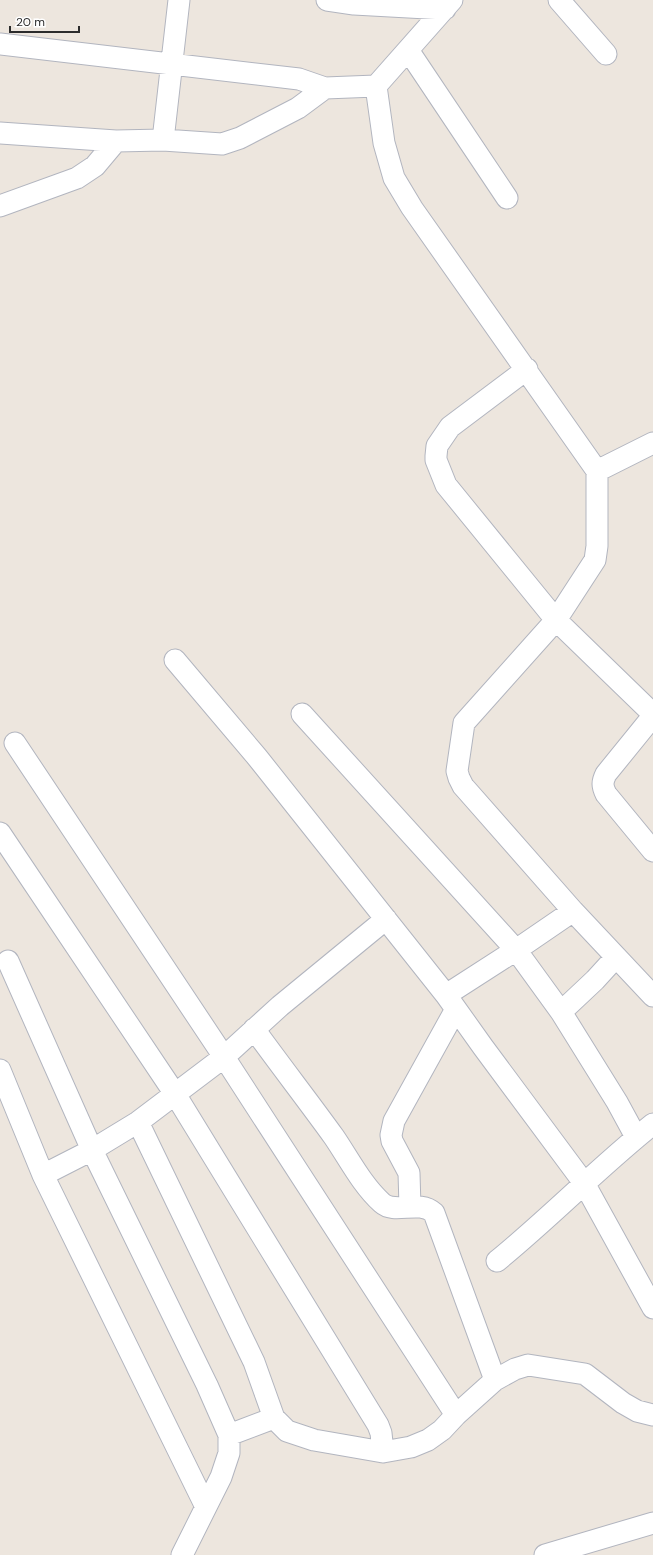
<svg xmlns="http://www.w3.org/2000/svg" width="653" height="1555" font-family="'DM Sans',sans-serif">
<rect width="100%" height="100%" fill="#ede6de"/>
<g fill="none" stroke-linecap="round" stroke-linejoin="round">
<g stroke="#b2b5bf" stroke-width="23">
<path id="street" d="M327,0L354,4L445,9
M559,0L606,54
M0,44L299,79L325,88
M408,50L507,198
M376,86L384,143L394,178L412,208L597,471V546L595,560L556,620L464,723L457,771L459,778L463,786L573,911L653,996
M0,133L116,141L163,140L222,144L240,138L298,108L325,88L376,86L452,0
M163,140L179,0
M0,206L77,178L95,166L116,141
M527,369L450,427L437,446L436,456V460L446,485L556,620L653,714
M597,471L653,443
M175,660L257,757L446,995L483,1047L584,1183L653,1308
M302,714L516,950L561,1012L617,1102L636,1137
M653,716L606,774C602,782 602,786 606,794L653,851
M15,743L224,1057L456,1415
M0,833L175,1094L378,1425L381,1433L383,1452
M8,961L92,1150L207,1385L229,1435V1453L221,1477L182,1555
M446,995L516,950L573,911
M561,1012L595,980L616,957
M254,1029C280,1065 308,1101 334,1137C349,1159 362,1185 382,1203C395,1215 419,1199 434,1213L495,1380
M0,1070L43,1175L206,1507
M138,1122L254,1362L274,1418L287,1431L314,1440L383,1452L411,1447L428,1440L442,1430L456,1415L495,1380L515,1369L528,1365L585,1374L623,1403L637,1411L653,1415
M43,1175L92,1150L138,1122L224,1057L280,1006L386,919
M410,1207L409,1173L392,1141L391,1135L394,1121L456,1009
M497,1261C551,1217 599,1167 653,1124
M229,1435L274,1418
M545,1555L653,1523"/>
</g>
<use href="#street" stroke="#fff" stroke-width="21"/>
</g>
<path d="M10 26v6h69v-6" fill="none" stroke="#2c2c2c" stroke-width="2"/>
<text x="16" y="26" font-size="12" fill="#2c2c2c" stroke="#ffffff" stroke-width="3" paint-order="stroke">20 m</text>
</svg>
